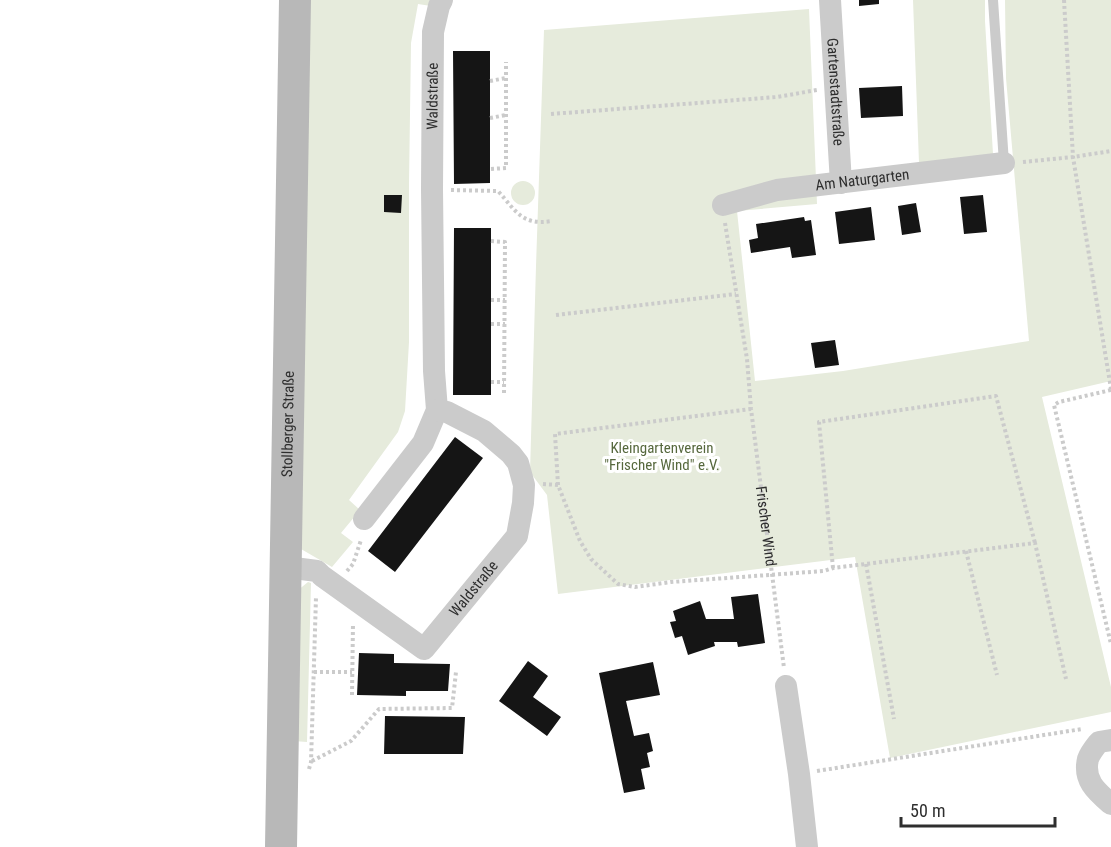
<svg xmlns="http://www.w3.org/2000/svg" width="1111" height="847" font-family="'Roboto Condensed',sans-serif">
<rect width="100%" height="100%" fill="#fff"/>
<path fill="#e6ebdc" d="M309,0H433L431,6L418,4L411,43L409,184V342L405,411L398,432L349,500L360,510L341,533L353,542L332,567L301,549Z
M913,0H985V21L993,154L919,163Z
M1005,0H1111V381L1042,397L1111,687V712L890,758L855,557L558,594L547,495L530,472L536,266L544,30L809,9L817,204L737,211L755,381L843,371L1029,341L1006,78Z
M511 193a12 12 0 1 1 24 0a12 12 0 1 1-24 0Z
M308,582L311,583L307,742L293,741L297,591Z"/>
<path fill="#151515" d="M859,0H879V4L859,6Z
M453,51H490V183L454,184Z
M902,86L903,116L861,118L859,88Z
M384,195H402L401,213L384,212Z
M983,195L987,232L964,234L960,197Z
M916,203L921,232L902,235L898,206Z
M871,207L875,240L839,244L835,212Z
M804,217L805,221L811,220L816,255L792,258L790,247L751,253L749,240L758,238L756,224Z
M454,228H491V395H453Z
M835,340L839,365L815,368L811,343Z
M455,437L483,458L395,572L368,551Z
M758,594L765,643L738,647L737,642H714L715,646L688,655L682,636L675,638L670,622L676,621L673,611L700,601L706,619H734L731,597Z
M359,653L394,654V663L450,664L448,691H406V696L357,695Z
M528,661L548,676L533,697L561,717L547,736L499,701Z
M653,662L660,695L626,701L634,736L649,733L653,751L647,753L650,767L641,769L645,789L624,793L599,673Z
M385,716L465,717L463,754H384Z"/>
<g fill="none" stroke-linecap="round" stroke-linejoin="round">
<g stroke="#cbcbcb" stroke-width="4" stroke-dasharray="3 3" stroke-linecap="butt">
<path d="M1064,0L1073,157L1111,389"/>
<path d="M490,81L506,78"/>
<path d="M551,114L777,97L817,90"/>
<path d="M490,118L506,115"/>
<path d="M1023,162L1073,157L1111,151"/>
<path d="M491,169L506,168V62"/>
<path d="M451,190L498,191C516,211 522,226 552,221"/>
<path id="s1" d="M725,223L747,359L751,409L784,668"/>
<path d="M491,241L505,242L504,395"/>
<path d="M491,300H505"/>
<path d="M556,315L736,294"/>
<path d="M491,324H505"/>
<path d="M491,382H504"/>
<path d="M1111,390L1059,402L1054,405L1111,644"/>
<path d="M543,484L558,485L580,541L591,559L618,584L635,587L671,582L824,571L833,568L1035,543L1066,679"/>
<path d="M558,485L555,434L751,409"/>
<path d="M966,551L997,675"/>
<path d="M866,564L894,719"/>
<path d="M833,568L819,422L996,396L1035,543"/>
<path d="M347,571L353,564L361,540"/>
<path d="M314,672H352"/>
<path d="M352,695L353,623"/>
<path d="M312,761L351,741L379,709L452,708L456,672"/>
<path d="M309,769L311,762L316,597"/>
<path d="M817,771L1082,729"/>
</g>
<path stroke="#cbcbcb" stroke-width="10" d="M993,0L1004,163"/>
<g stroke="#cbcbcb" stroke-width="22">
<path id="s2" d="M830,0L841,183"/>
<path id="s3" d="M723,205L777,190L1004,163"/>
<path id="s4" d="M364,519L423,443L437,410L434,371L432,189L433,32L439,6L442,0"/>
<path id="s5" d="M286,567L317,571L322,576L424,649L517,536L523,503L524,485L518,463L511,454L484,431L447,412L437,410"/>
<path d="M786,686L799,774L807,847"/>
<path d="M1111,740L1099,742C1095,747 1090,753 1088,759C1083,780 1096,791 1111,804"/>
</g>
<path stroke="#b8b8b8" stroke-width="32" id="s6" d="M281,847L295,0"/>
</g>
<g text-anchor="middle" stroke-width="6" stroke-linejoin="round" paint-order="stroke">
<g font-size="15" fill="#2e2e2e" stroke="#fff">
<text dy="5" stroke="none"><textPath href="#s2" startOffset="92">Gartenstadtstraße</textPath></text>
<text dy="5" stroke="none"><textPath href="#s4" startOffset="446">Waldstraße</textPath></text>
<text dy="5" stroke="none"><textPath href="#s3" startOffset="142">Am Naturgarten</textPath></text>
<text dy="5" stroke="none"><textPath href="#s6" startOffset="423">Stollberger Straße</textPath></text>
<text dy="5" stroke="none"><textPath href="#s1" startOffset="306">Frischer Wind</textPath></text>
<text dy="5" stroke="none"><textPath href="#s5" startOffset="242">Waldstraße</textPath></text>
</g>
<g font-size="15" fill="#56683d" stroke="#fff">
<text x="662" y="453">Kleingartenverein<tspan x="662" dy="17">"Frischer Wind" e.V.</tspan></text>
</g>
</g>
<path d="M901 817v9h154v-9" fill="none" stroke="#2e2e2e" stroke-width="3"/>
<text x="910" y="817" font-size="18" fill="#2e2e2e" stroke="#ffffff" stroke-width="4.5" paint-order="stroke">50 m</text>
</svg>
